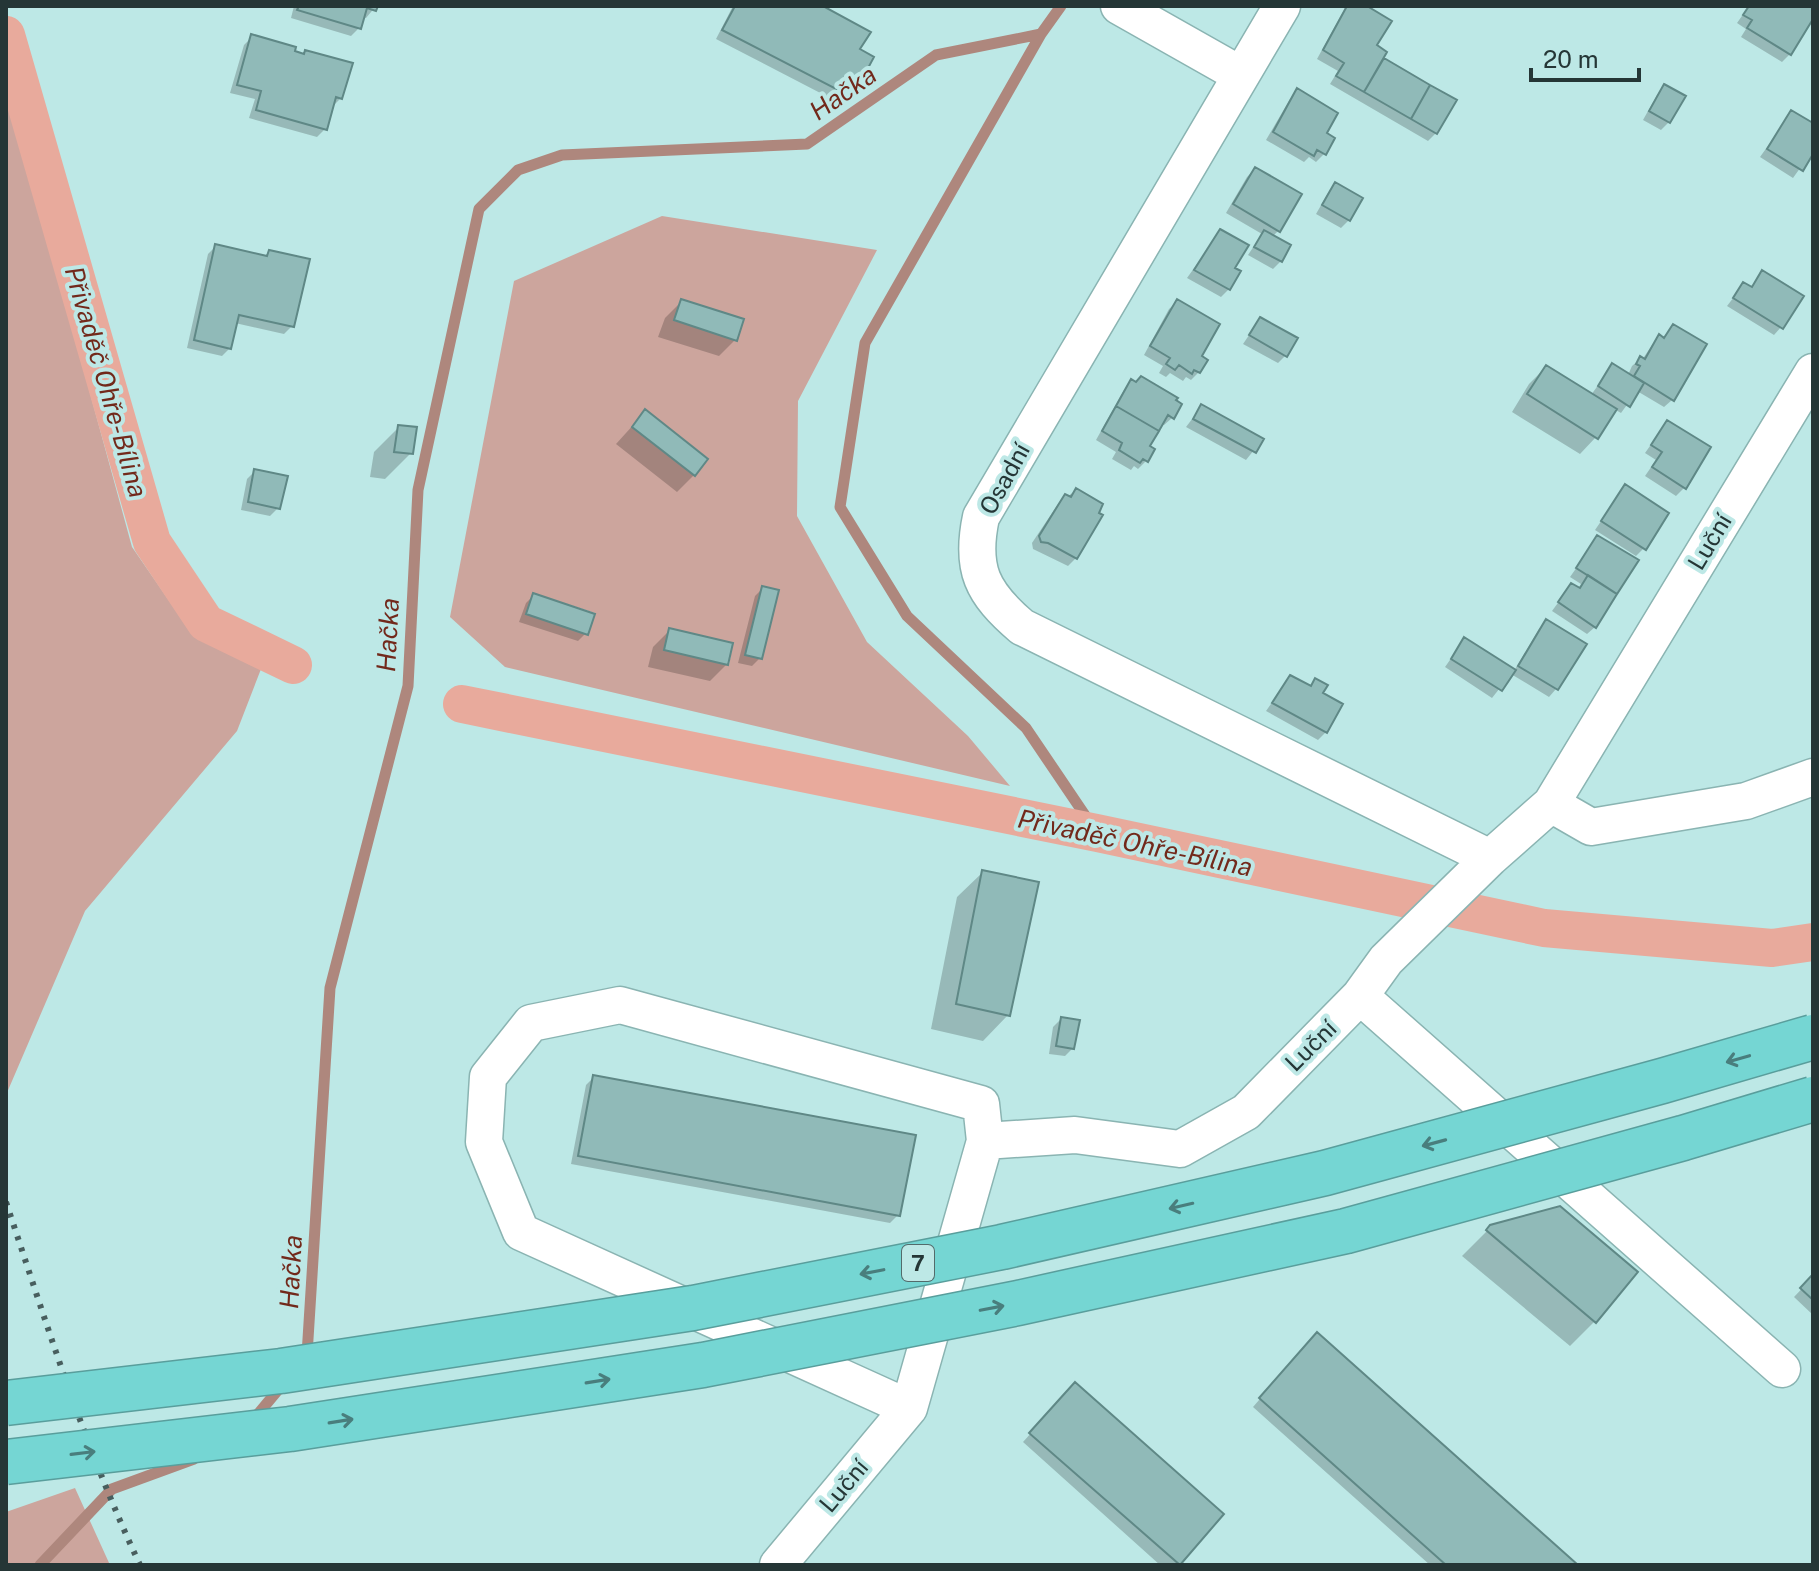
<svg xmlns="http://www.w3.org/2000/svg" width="1819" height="1571" font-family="'Public Sans',sans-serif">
<rect width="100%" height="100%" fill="#bde8e6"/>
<path fill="#cca59d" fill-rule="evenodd" d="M6,95L37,199L132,547L190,631L261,669L237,731L85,911L6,1095Z
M662,216L877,250L798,401L797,516L867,642L968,736L1010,786L505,667L450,617L514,281ZM681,299L743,320L737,340L675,321ZM645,410L708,458L695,476L632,427ZM762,586L779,590L761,659L745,655ZM533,593L595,613L588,634ZM670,628L733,643L729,665L664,650Z
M75,1488L110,1565H6V1512Z"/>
<path fill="#0003" d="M294,6H376L366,18L363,17L359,28L351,36L291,18Z
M733,6H818L858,50L856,86L848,94L837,88L828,97L716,39Z
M1346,6H1363L1374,46L1381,59L1454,101L1436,133L1428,141L1330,84L1338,71L1317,59Z
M1749,6H1810L1813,8V16L1790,54L1782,62L1741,37L1746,29L1737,23Z
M252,37L292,52L302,55L306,52L341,98L333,106L325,129L317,137L249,118L255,99L230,93L244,45Z
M1664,87L1669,122L1661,130L1643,120L1657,95Z
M1298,91L1324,134V154L1316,162L1309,157L1304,162L1266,140L1290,99Z
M1792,112L1813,125V150L1793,178L1760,157Z
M1255,169L1278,231L1272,237L1281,261L1273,269L1248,255L1262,234L1226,213L1247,177Z
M1336,185L1349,220L1341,228L1316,214L1328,193Z
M1220,232L1229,289L1221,297L1187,278Z
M216,246L264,257L269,252L292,326L284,334L235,323L230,348L222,356L187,348L208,254Z
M1763,272L1781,327L1774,335L1727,306L1744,284L1750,288Z
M682,301L735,340L719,356L658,337L665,318Z
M1177,302L1199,357V372L1191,380L1186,377L1183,381L1170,373L1166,377L1159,373L1163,366L1144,355L1169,309Z
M1260,319L1285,356L1278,363L1243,344Z
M1673,326L1672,400L1664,407L1637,391L1621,413L1614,409L1596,437L1580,454L1512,412L1529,384L1546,367L1591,395L1612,366L1628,375L1632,366L1640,359L1642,360L1652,345L1659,337L1662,339Z
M1131,382L1172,418L1164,425L1161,423L1148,447L1146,461L1138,469L1134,466L1131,470L1112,459L1116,452L1096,440L1124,390Z
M1202,406L1262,440L1246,460L1186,427Z
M645,412L694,475L677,492L616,444Z
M1667,422L1709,448L1684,488L1676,496L1645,476L1656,460L1645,453Z
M399,427L411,453L385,479L370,477L374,452Z
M255,471L278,508L270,516L241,510L247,479Z
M1625,486L1644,548L1636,556L1595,530Z
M1076,490V558L1068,566L1033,549L1032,543L1058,504Z
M1598,537L1595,627L1587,634L1552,611L1571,585L1578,589L1581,584L1570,577Z
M763,588L760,658L752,666L738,663L755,596Z
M534,595L586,633L578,641L519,622L526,603Z
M1547,621L1556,689L1549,697L1511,674L1492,698L1445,667L1464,640L1514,671L1539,629Z
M670,630L727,664L710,681L648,667L653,647Z
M1290,677L1309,687L1315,681L1320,694L1326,732L1318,740L1266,711Z
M983,872L1008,1015L983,1041L931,1029L957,897Z
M1061,1019L1073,1048L1065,1056L1049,1054L1053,1027Z
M594,1077L898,1215L890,1223L571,1164L586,1085Z
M1491,1227L1595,1321L1570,1346L1462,1256Z
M1813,1277V1315L1794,1297Z
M1309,1342L1575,1565H1430L1253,1407Z
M1068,1392L1222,1515L1177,1565H1160L1023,1442Z"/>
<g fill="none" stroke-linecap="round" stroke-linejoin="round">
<path stroke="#ae877d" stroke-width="11" d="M1041,34L865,343L840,507L907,616L1026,728L1097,833
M307,1355L330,988L408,686L418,490L479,209L518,170L562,155L807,144L936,55L1041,34L1061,6
M253,1420L283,1384
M40,1565L112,1489L194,1459"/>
<path stroke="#e8aa9c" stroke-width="38" d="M6,35L152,542L206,623L293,665
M462,704L1097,833L1544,928L1772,948L1813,942"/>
</g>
<path fill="#90bab8" stroke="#5f8886" stroke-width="2" d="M299,6H378L376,11L367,8L361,29L297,10Z
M735,6H823L871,32L860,49L874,57L858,87L844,80L838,90L722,30Z
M1347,6H1367L1392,21L1377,45L1387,52L1364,92L1336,76L1344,63L1323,50Z
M1749,6H1813V19L1791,55L1747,28L1752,20L1743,15Z
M251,34L296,47L295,51L304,54L305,50L353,63L342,99L336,97L327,130L256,110L261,91L237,85Z
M1384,58L1430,85L1411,119L1364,92Z
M1664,84L1686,96L1670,123L1649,111Z
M1430,85L1457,100L1437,134L1411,119Z
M1297,88L1338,113L1327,133L1335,138L1326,155L1317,150L1314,156L1273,132Z
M1791,110L1813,123V154L1803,171L1767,149Z
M1255,167L1302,194L1280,232L1233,204Z
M1335,182L1363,198L1350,221L1322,205Z
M1220,229L1249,245L1235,268L1241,271L1230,290L1194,270Z
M1264,230L1291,245L1282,262L1254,247Z
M215,244L267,256L269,250L310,259L294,327L239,315L231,349L194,340Z
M1762,270L1804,296L1783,329L1733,298L1743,282L1752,287Z
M681,299L744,319L737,341L674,320Z
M1177,299L1220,324L1202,356L1208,360L1200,373L1194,370L1192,374L1179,365L1175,370L1166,364L1170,358L1150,346Z
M1260,317L1298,338L1287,357L1249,335Z
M1673,324L1707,344L1674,401L1634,376L1640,366L1636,364L1640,356L1645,359L1659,334L1664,338Z
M1612,363L1644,383L1630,407L1598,386Z
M1546,365L1617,409L1598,439L1527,394Z
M1141,376L1178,398L1176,400L1182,404L1174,419L1168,415L1159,431L1116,406L1131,379L1136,382Z
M1201,404L1264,439L1256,453L1193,419Z
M1116,406L1159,431L1150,446L1155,449L1148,462L1143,459L1140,463L1119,450L1122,443L1102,431Z
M645,409L708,459L695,476L632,427Z
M1667,420L1711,447L1686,489L1652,467L1662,452L1651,445Z
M398,425L417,427L413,454L394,452Z
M254,469L288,476L280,509L248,502Z
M1625,484L1669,513L1646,550L1601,521Z
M1076,488L1103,504L1099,513L1103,515L1077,559L1048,543L1041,542L1039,536L1065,494L1071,497Z
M1597,535L1639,560L1617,594L1576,568Z
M1588,575L1617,594L1596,628L1558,602L1571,583L1580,588Z
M762,586L779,590L762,659L745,655Z
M533,593L595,614L588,635L526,614Z
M1546,619L1587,644L1558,690L1518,666Z
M669,628L733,643L728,665L664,650Z
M1464,637L1516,670L1502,691L1451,659Z
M1290,675L1311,686L1315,678L1328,685L1323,693L1343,704L1327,733L1272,703Z
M982,870L1039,882L1010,1016L956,1004Z
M1061,1017L1080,1020L1074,1049L1056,1046Z
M593,1075L916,1135L900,1216L578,1156Z
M1560,1206L1638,1272L1596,1323L1486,1230L1490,1225Z
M1813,1274V1300L1800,1288Z
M1317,1332L1578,1565H1446L1259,1398Z
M1075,1382L1224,1514L1180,1565L1029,1433Z"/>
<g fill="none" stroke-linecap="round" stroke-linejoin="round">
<g stroke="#8ab4b2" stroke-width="39">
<path id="minor" d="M1119,6L1241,75
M1282,6L981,517C970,569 982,593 1022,627L1490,858
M1551,804L1591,827L1746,801L1813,777
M1360,996L1782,1369
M909,1408L521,1232L484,1142L488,1077L531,1023L620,1005L981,1104L985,1141
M778,1565L909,1408L985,1141L1075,1135L1180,1149L1246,1112L1360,996L1386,960L1490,858L1551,804L1813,372"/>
</g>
<use href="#minor" stroke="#fff" stroke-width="36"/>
<path stroke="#485e5e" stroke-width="6" stroke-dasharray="4 8" stroke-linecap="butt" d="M6,1202C47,1325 85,1448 140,1565"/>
<g stroke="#599e9c" stroke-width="47" stroke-linecap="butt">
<path id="highway-bridge" d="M6,1403L281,1371L693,1308L1002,1247L1325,1173L1662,1081L1813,1037
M6,1462L290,1429L703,1365L1018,1303L1346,1231L1683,1138L1813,1099"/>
</g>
<use href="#highway-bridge" stroke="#75d6d3" stroke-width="44"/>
</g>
<defs><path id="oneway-shaft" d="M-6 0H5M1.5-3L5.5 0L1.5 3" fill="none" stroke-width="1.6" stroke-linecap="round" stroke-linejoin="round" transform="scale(2)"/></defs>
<g stroke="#497e7d">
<use href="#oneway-shaft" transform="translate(1738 1059) rotate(164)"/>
<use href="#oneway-shaft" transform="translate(1434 1143) rotate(165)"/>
<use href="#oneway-shaft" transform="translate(1181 1206) rotate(167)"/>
<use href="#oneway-shaft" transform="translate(872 1272) rotate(169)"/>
<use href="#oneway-shaft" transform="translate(992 1308) rotate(-11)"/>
<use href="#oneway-shaft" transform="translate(598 1381) rotate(-9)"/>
<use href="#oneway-shaft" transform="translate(341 1421) rotate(-9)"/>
<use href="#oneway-shaft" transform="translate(83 1453) rotate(-7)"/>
</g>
<g text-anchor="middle" stroke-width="8" stroke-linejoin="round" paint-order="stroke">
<rect fill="#bde8e6" stroke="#536b6b" stroke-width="2" x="902" y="1245" width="32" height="36" rx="6"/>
<g font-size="22" font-weight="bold" fill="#253636">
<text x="918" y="1271">7</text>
</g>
<g font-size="24" fill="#253636" stroke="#bde8e6">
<text transform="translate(1005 479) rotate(-61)" y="8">Osadní</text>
<text transform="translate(1710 542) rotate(-59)" y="8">Luční</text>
<text transform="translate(1311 1046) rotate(-45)" y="8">Luční</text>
<text transform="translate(844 1486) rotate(-50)" y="8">Luční</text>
</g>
<g font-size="26" font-style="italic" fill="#72291b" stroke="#bde8e6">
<text transform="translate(843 93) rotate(-35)" y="9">Hačka</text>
<text transform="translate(106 382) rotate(74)" y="9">Přivaděč Ohře-Bílina</text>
<text transform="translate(388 635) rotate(-87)" y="9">Hačka</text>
<text transform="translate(1135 843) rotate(12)" y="9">Přivaděč Ohře-Bílina</text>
<text transform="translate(291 1272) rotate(-87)" y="9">Hačka</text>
</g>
</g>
<rect width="1819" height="1571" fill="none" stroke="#253636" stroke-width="16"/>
<path d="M1531 68v12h108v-12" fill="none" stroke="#253636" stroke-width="4"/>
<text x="1543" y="68" font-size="24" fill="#253636" stroke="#bde8e6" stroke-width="6" paint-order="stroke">20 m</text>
</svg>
